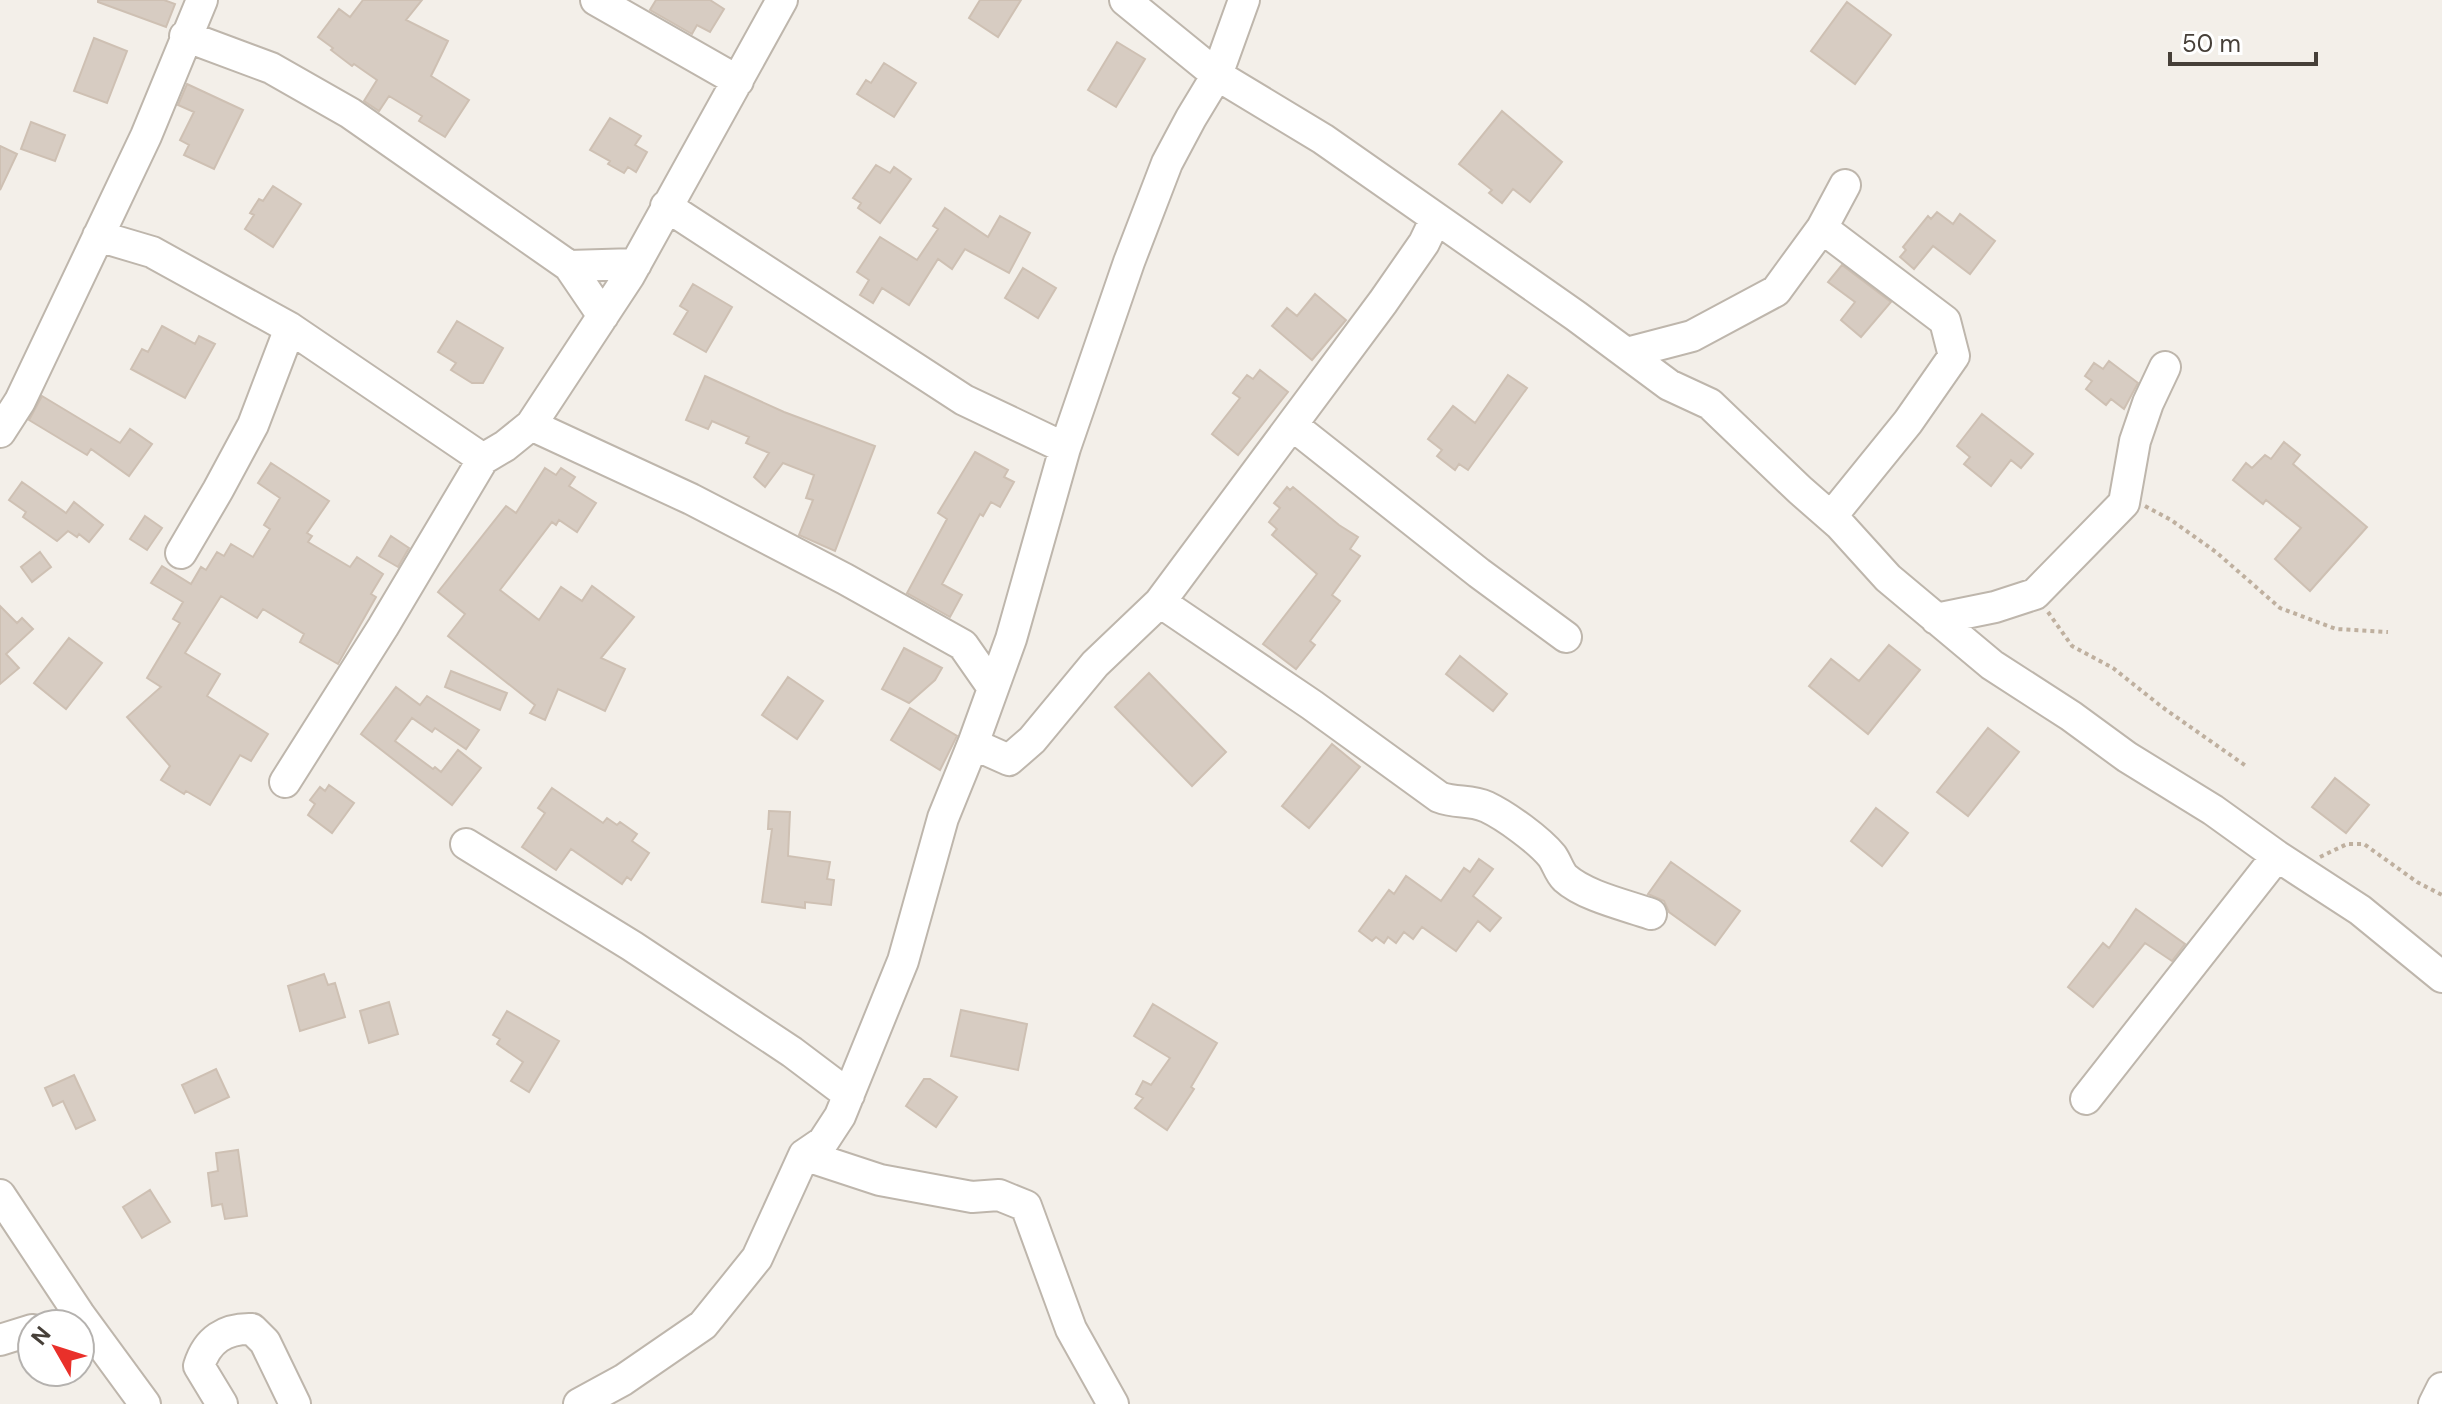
<svg xmlns="http://www.w3.org/2000/svg" width="2442" height="1404" font-family="'DM Sans',sans-serif">
<rect width="100%" height="100%" fill="#f3efe9"/>
<path fill="#d7ccc2" stroke="#cec0b3" stroke-width="2" d="M98,0H164L175,4L166,27L98,2Z
M363,0H422L406,20L448,41L431,76L469,100L445,137L419,121L422,116L389,96L379,111L364,101L377,80L354,64L352,66L331,50L333,48L318,37L339,9L350,17Z
M656,0H710L724,9L710,32L697,25L692,34L650,10Z
M980,0H1021L998,37L969,18Z
M1847,2L1891,35L1855,84L1811,51Z
M94,38L127,51L107,103L74,91Z
M1117,42L1145,59L1116,107L1088,90Z
M884,63L916,83L894,117L857,94L866,80L871,83Z
M187,84L243,110L214,169L184,155L189,145L180,140L194,112L178,105Z
M1502,111L1562,162L1530,202L1513,189L1502,203L1489,193L1492,190L1459,164Z
M610,118L641,136L635,145L647,152L636,172L628,167L624,173L608,164L610,161L590,150Z
M31,122L65,135L55,161L21,149Z
M0,146L17,154L0,190Z
M876,165L890,173L894,167L911,179L880,223L858,208L861,203L853,198Z
M273,186L301,204L273,247L245,229L254,215L250,213L259,199L263,201Z
M945,208L988,237L1000,216L1030,233L1009,273L965,249L952,269L938,259L909,305L882,288L873,303L860,295L869,280L857,272L880,237L917,260L938,229L933,226Z
M1937,212L1953,224L1960,214L1995,241L1970,274L1933,246L1914,269L1900,257L1906,250L1903,247L1928,216L1931,219Z
M1842,265L1891,302L1861,337L1841,320L1855,302L1828,282Z
M1023,268L1056,288L1038,318L1005,298Z
M693,284L732,307L706,352L674,334L688,311L680,306Z
M1315,294L1346,320L1312,360L1272,326L1287,308L1297,316Z
M457,321L503,348L483,383H472L451,370L456,363L438,352Z
M162,326L195,344L199,336L215,344L185,398L131,369L142,349L148,352Z
M2109,361L2138,383L2124,409L2111,399L2106,405L2086,389L2092,381L2085,376L2094,363L2103,369Z
M1260,370L1288,392L1238,455L1212,434L1240,398L1233,393L1247,375L1253,379Z
M1508,375L1527,388L1468,470L1459,464L1455,470L1437,456L1442,450L1428,439L1453,406L1475,423Z
M705,376L784,412L875,446L835,551L799,535L813,500L806,498L814,475L783,463L765,487L754,477L769,453L746,443L749,437L712,421L708,429L686,420Z
M42,396L120,443L130,429L152,444L129,476L91,449L87,455L29,420Z
M1982,414L2033,454L2021,468L2011,460L1991,486L1964,464L1970,457L1957,446Z
M2284,442L2300,455L2293,464L2367,527L2310,591L2275,559L2301,528L2266,500L2263,504L2233,480L2246,463L2252,468L2265,455L2271,459Z
M975,452L1008,470L1004,477L1014,482L1000,507L991,502L983,516L980,514L942,584L962,595L950,617L907,593L947,519L938,513Z
M271,463L329,501L307,533L312,536L308,542L350,567L357,557L383,574L371,594L376,597L338,664L300,642L304,634L263,609L257,618L221,596L185,653L220,674L207,696L268,734L251,761L240,755L210,805L186,791L184,794L161,780L170,766L127,717L161,687L147,678L180,623L173,619L183,602L151,583L162,566L191,584L201,567L206,570L217,552L224,556L231,544L253,557L270,529L264,525L280,498L258,483Z
M545,468L556,475L561,468L575,477L569,486L596,503L577,532L559,520L556,525L552,522L500,590L539,620L561,587L582,601L592,586L634,617L601,658L625,669L605,711L558,689L545,720L530,713L535,705L448,636L465,614L438,592L506,506L516,513Z
M22,482L66,513L74,502L103,525L89,542L79,534L77,537L68,531L57,541L23,517L26,512L9,500Z
M1287,487L1290,490L1293,487L1339,525L1358,537L1350,549L1360,556L1332,595L1340,601L1310,641L1315,645L1296,669L1263,644L1317,574L1272,535L1277,529L1269,522L1280,508L1274,503Z
M145,516L162,528L147,550L130,539Z
M391,536L409,548L398,567L379,556Z
M40,552L51,567L32,582L21,567Z
M0,606L17,623L22,618L33,629L6,654L19,668L0,684Z
M69,638L102,663L66,709L34,683Z
M1889,645L1920,670L1868,734L1809,686L1831,659L1859,681Z
M904,648L942,668L935,680L909,703L882,689Z
M1460,656L1507,694L1493,711L1446,674Z
M451,671L507,693L500,710L445,687Z
M1149,673L1226,752L1192,786L1115,707Z
M788,677L823,701L797,739L762,715Z
M396,687L420,705L427,696L479,730L466,749L435,728L432,732L412,718L395,741L433,769L435,767L441,772L458,750L481,768L452,805L361,734Z
M910,708L957,736L940,770L891,740Z
M1988,728L2019,752L1968,816L1937,792Z
M1332,744L1360,767L1309,828L1282,806Z
M2335,778L2369,805L2346,833L2312,807Z
M329,785L354,803L332,833L308,815L315,804L310,800L320,787L325,791Z
M552,788L603,823L607,818L617,825L620,822L637,834L632,841L649,853L631,880L627,877L622,884L571,849L556,870L522,847L545,813L538,808Z
M1876,808L1908,833L1882,866L1851,841Z
M769,811L790,812L788,856L830,862L827,879L834,880L831,905L805,902V908L762,902L772,829H768Z
M1479,859L1493,869L1473,896L1501,918L1490,931L1478,921L1456,951L1422,927L1413,939L1404,932L1396,943L1388,937L1384,943L1376,937L1372,941L1359,931L1389,890L1394,894L1406,876L1441,901L1464,868L1470,872Z
M1671,862L1740,911L1715,945L1669,912L1664,901L1648,894Z
M2136,909L2185,944L2172,961L2145,943L2093,1007L2068,987L2103,943L2109,948Z
M324,974L328,985L335,983L345,1017L300,1031L288,986Z
M389,1002L398,1034L369,1043L360,1011Z
M1153,1004L1217,1043L1191,1087L1194,1089L1167,1130L1135,1108L1143,1098L1136,1094L1143,1081L1151,1085L1170,1058L1134,1036Z
M961,1010L1027,1024L1018,1070L951,1056Z
M507,1011L559,1041L529,1092L511,1081L523,1062L497,1044L500,1039L493,1035Z
M216,1069L229,1097L195,1113L182,1085Z
M74,1075L95,1120L76,1129L63,1101L53,1106L45,1088Z
M924,1079H930L957,1097L936,1127L906,1106Z
M238,1150L247,1216L225,1219L222,1204L212,1206L208,1173L218,1171L216,1153Z
M150,1190L170,1222L142,1238L123,1207Z"/>
<g fill="none" stroke-linecap="round" stroke-linejoin="round">
<g stroke="#beb6ac" stroke-width="34">
<path id="minor" d="M596,0L738,81
M1125,0L1217,75L1323,139L1576,316L1669,385L1710,404L1800,490L1840,525L1888,578L1992,665L2071,716L2127,757L2213,810L2277,856L2360,910L2442,977
M185,36L271,68L350,113L569,266L603,316
M666,206L964,400L1065,448
M1822,228L1945,321L1954,356L1908,422L1831,517
M98,236L152,252L290,328L483,459
M569,266L636,264
M1627,353L1692,336L1776,291L1822,228L1845,185
M531,425L691,499L845,579L963,645L993,688
M1292,425L1479,573L1566,637
M0,432L20,401L146,136L202,0
M181,553L218,490L253,425L290,328
M1160,602L1312,705L1439,797C1457,804 1469,799 1487,807C1506,816 1539,840 1552,856C1557,863 1559,872 1565,878C1585,896 1625,905 1651,914
M1936,619L1995,607L2035,594L2124,503L2135,441L2148,403L2165,367
M973,744L1009,760L1032,740L1095,664L1160,602L1383,302L1424,243L1436,218
M285,782L383,627L483,459L505,446L531,425L629,276L782,0
M466,844L632,946L792,1052L849,1095
M2086,1099L2277,856
M804,1155L880,1180L972,1197L999,1195L1026,1206L1071,1329L1113,1404
M0,1195L79,1314L145,1404
M0,1340L32,1330
M222,1404L199,1366C207,1340 225,1328 252,1329L265,1342L295,1404
M579,1404L623,1380L703,1325L757,1258L804,1155L823,1142L840,1116L903,961L943,818L973,744L1011,639L1065,448L1129,262L1167,163L1191,118L1217,75L1244,0
M2434,1404L2442,1388"/>
</g>
<path stroke="#bfb09f" stroke-width="4" stroke-dasharray="4 4" stroke-linecap="butt" d="M2145,506L2171,520L2216,552L2280,608L2336,629L2388,632
M2048,612L2072,646L2113,668L2162,707L2246,766
M2320,857L2347,844H2364L2417,882L2442,895"/>
<use href="#minor" stroke="#fff" stroke-width="30"/>
</g>
<g transform="translate(56 1348) rotate(309)"><circle r="38" fill="#ffffff" stroke="#b5b2af" stroke-width="2"/>
<path d="M0-6L14 30L0 20L-14 30Z" fill="#e9302a"/>
<text y="-12" font-size="22" font-weight="bold" text-anchor="middle" fill="#463f38">N</text>
</g>
<path d="M2170 52v12h146v-12" fill="none" stroke="#463f38" stroke-width="4"/>
<text x="2182" y="52" font-size="24" fill="#463f38" stroke="#ffffff" stroke-width="6" paint-order="stroke">50 m</text>
</svg>
